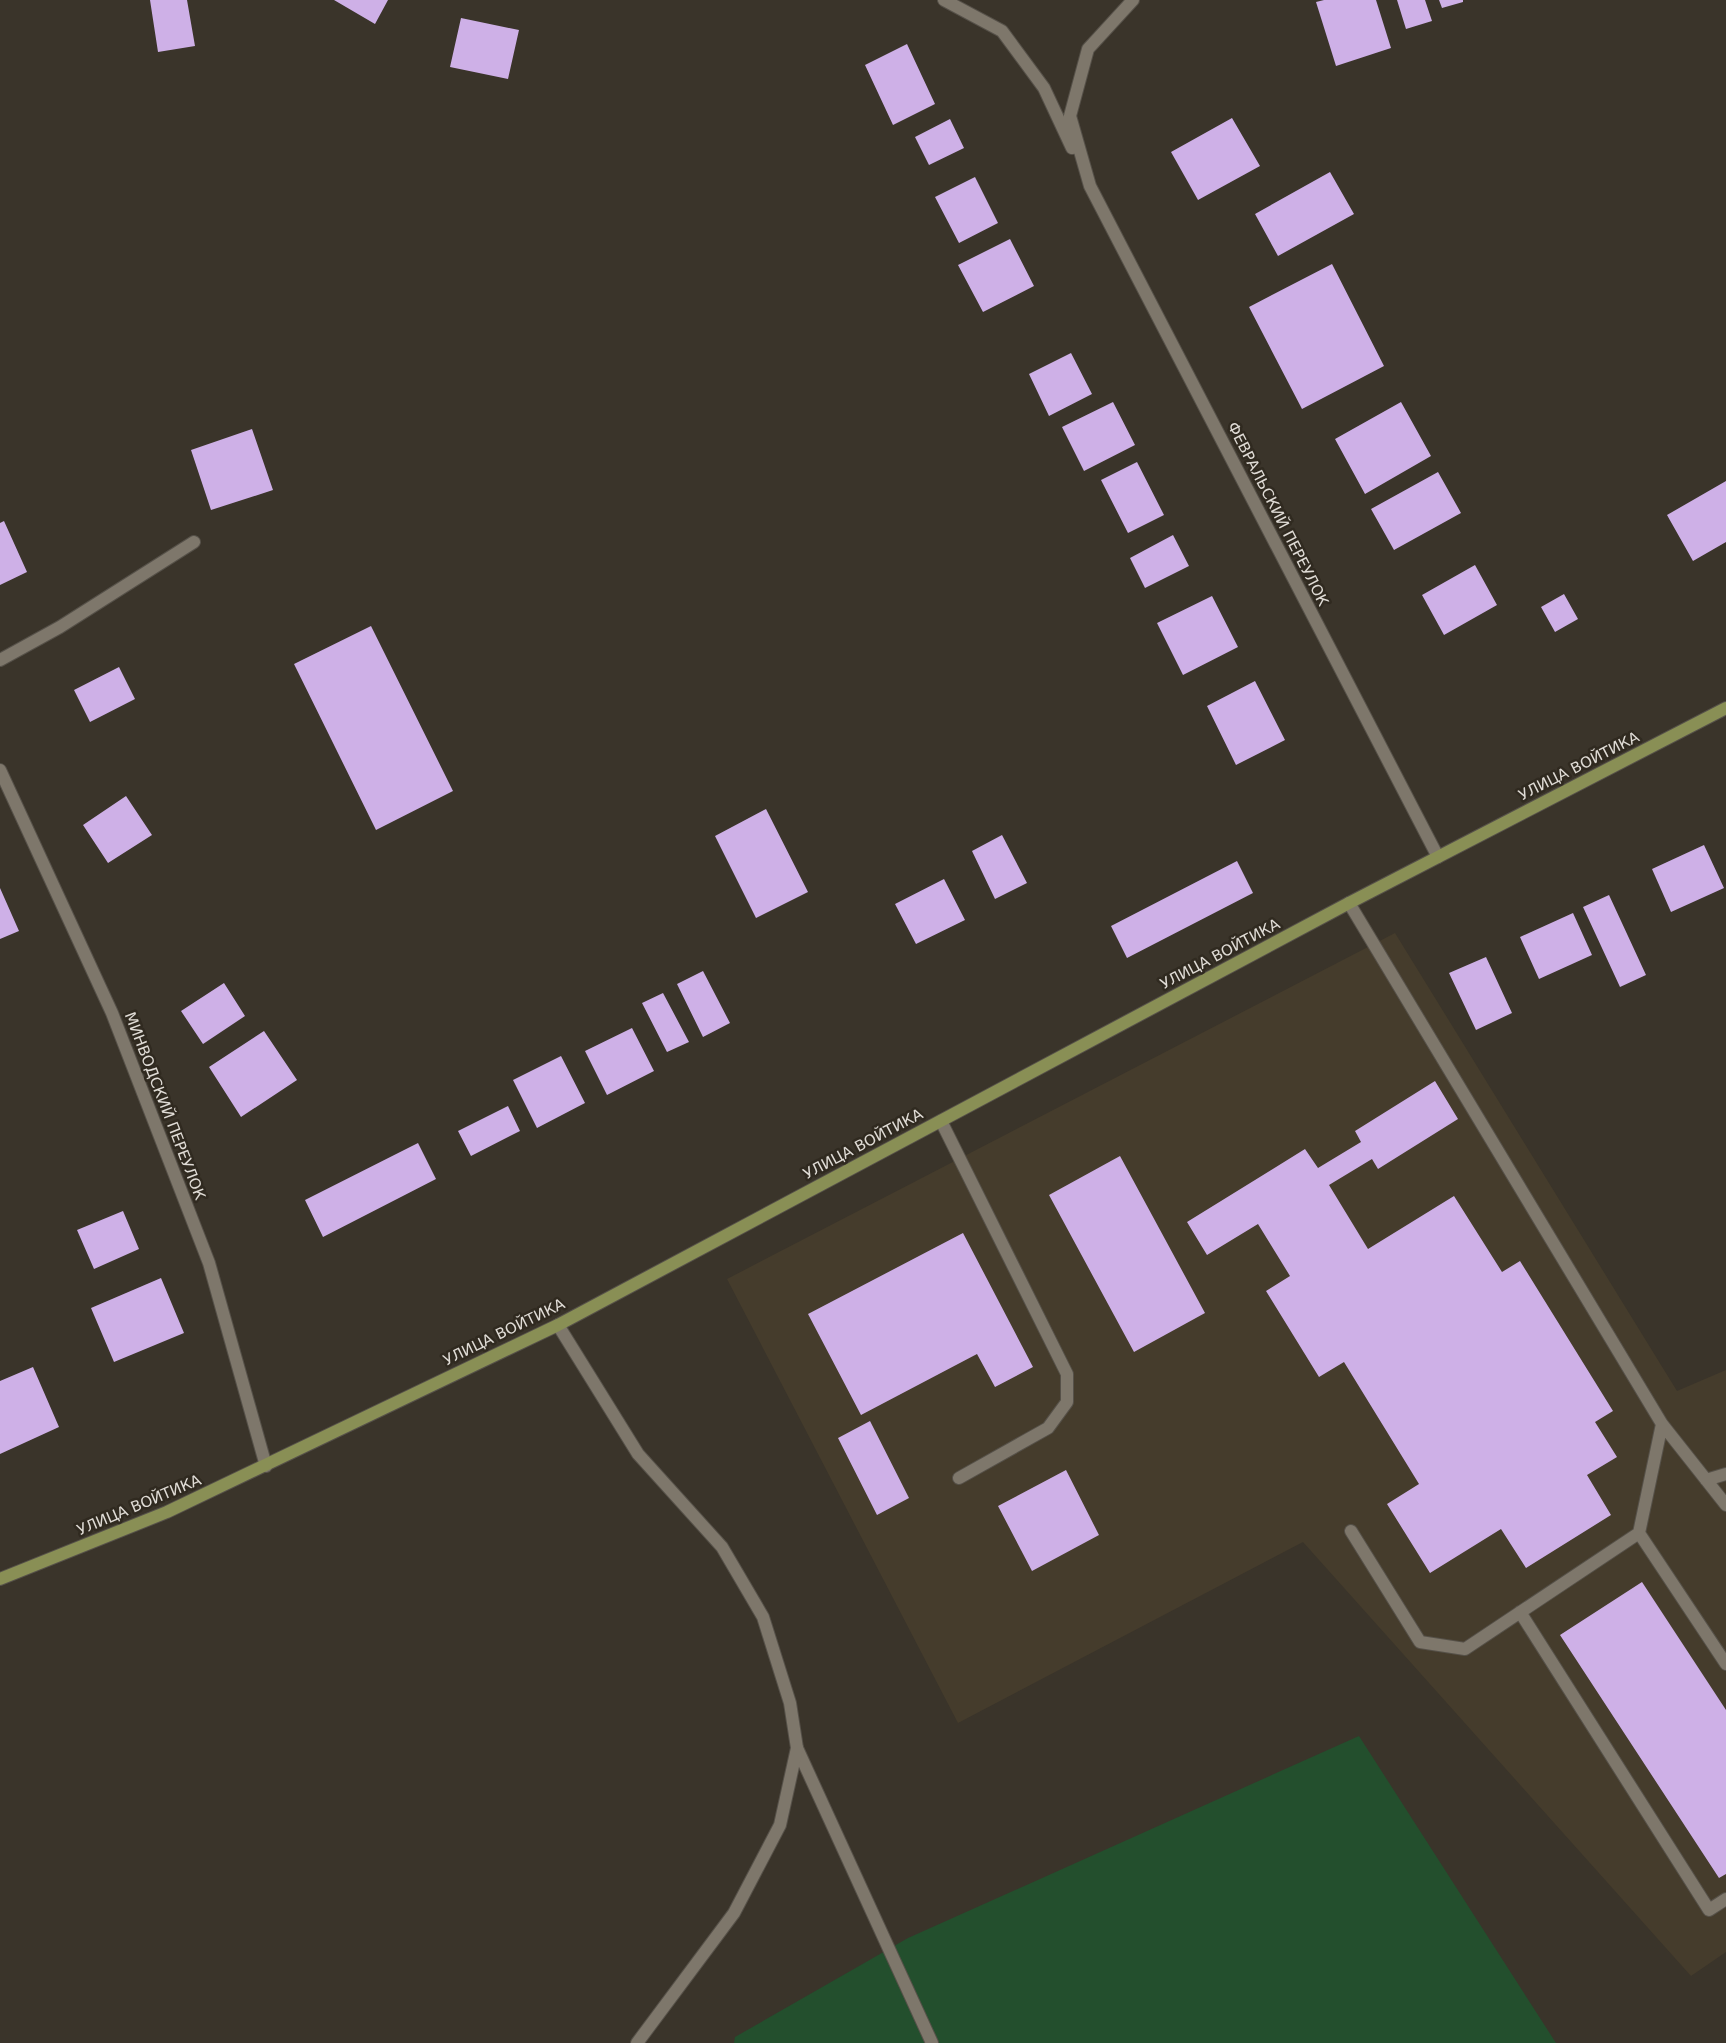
<svg xmlns="http://www.w3.org/2000/svg" width="1726" height="2043" font-family="'DejaVu Sans',sans-serif">
<rect width="100%" height="100%" fill="#3a342a"/>
<path fill="#453c2c" d="M1395,933L1677,1391L1726,1370V1952L1691,1976L1303,1542L958,1723L727,1279Z"/>
<path fill="#234f2d" d="M1359,1736L1556,2043H734L735,2037L908,1938Z"/>
<path fill="#ceb0e7" d="M150,0H187L195,46L158,52Z
M334,0H388L375,24Z
M1324,0H1376L1391,48L1336,66L1316,2Z
M1397,0H1425L1432,21L1406,29Z
M1439,0H1463V2L1442,8Z
M461,18L519,30L508,79L450,67Z
M907,44L935,104L893,125L865,65Z
M1232,118L1260,166L1198,200L1171,152Z
M950,119L964,148L929,165L915,137Z
M1330,172L1354,214L1278,256L1255,214Z
M975,177L998,223L959,243L935,197Z
M1010,239L1034,286L983,312L958,265Z
M1332,264L1384,366L1302,409L1249,307Z
M1071,353L1092,394L1049,416L1029,374Z
M1113,402L1135,445L1084,471L1062,427Z
M1401,402L1431,456L1365,494L1335,439Z
M252,429L273,490L211,510L191,450Z
M1137,462L1164,515L1128,533L1101,480Z
M1438,472L1461,513L1394,550L1371,509Z
M1726,481V542L1693,561L1667,515Z
M4,521L27,572L0,585V523Z
M1173,535L1189,566L1145,588L1130,558Z
M1475,565L1497,605L1444,635L1422,595Z
M1564,594L1578,619L1555,632L1541,607Z
M1212,596L1238,647L1183,675L1157,623Z
M371,626L453,791L376,830L294,664Z
M119,667L135,699L90,722L74,690Z
M1255,681L1285,740L1236,765L1207,706Z
M126,796L152,835L108,863L83,825Z
M766,809L808,892L756,918L715,836Z
M1002,835L1027,883L995,899L972,851Z
M1704,845L1724,888L1671,912L1652,869Z
M1237,861L1253,893L1127,958L1111,926Z
M944,879L965,920L916,944L895,904Z
M0,888L19,931L0,939Z
M1609,895L1646,975L1620,987L1583,907Z
M1573,913L1592,955L1539,979L1520,937Z
M1486,957L1512,1013L1476,1030L1449,973Z
M703,971L730,1023L703,1037L677,984Z
M224,983L245,1016L203,1044L181,1011Z
M663,993L689,1042L667,1052L642,1003Z
M632,1028L654,1071L607,1095L585,1051Z
M264,1031L297,1080L241,1117L209,1067Z
M561,1056L585,1103L537,1128L513,1080Z
M1435,1081L1458,1119L1378,1169L1372,1159L1329,1185L1368,1249L1454,1196L1502,1272L1520,1261L1613,1411L1595,1422L1617,1457L1587,1475L1611,1515L1526,1568L1501,1529L1430,1573L1387,1504L1419,1484L1344,1362L1319,1377L1266,1291L1290,1276L1258,1224L1207,1255L1187,1222L1305,1149L1318,1168L1361,1142L1355,1131Z
M508,1106L520,1131L471,1156L458,1131Z
M418,1143L436,1179L323,1237L305,1200Z
M1120,1156L1205,1313L1134,1352L1049,1195Z
M123,1211L139,1249L94,1269L77,1230Z
M963,1233L1033,1367L995,1387L977,1354L861,1415L808,1314Z
M161,1278L184,1333L114,1362L91,1308Z
M33,1367L59,1427L0,1454V1381Z
M870,1421L909,1498L877,1515L838,1438Z
M1066,1470L1099,1535L1032,1571L998,1506Z
M1642,1582L1726,1710V1874L1719,1878L1560,1635Z"/>
<g fill="none" stroke-linecap="round" stroke-linejoin="round">
<g stroke="#565149" stroke-width="14">
<path id="lane" d="M0,660L60,627L194,542
M1349,903L1662,1424L1726,1505
M941,1121L1067,1374V1402L1048,1428L959,1478
M1706,1480L1726,1474
M1351,1531L1420,1642L1465,1649L1639,1533L1662,1424
M1639,1533L1726,1664
M1520,1612L1709,1910L1726,1899
M797,1748L932,2043"/>
</g>
<g stroke="#565149" stroke-width="14">
<path id="street" d="M944,0L1002,31L1044,88L1072,148
M1133,0L1088,49L1070,116L1090,186L1438,857
M0,770L112,1013L209,1263L266,1466
M558,1325L638,1454L722,1547L763,1617L790,1703L797,1748L780,1825L734,1913L637,2043"/>
</g>
<g stroke="#565149" stroke-width="14">
<path id="secondary" d="M0,1579L167,1512L558,1325L1349,903L1726,708"/>
</g>
<use href="#lane" stroke="#7e776b" stroke-width="12"/>
<use href="#street" stroke="#7e776b" stroke-width="12"/>
<use href="#secondary" stroke="#898f55" stroke-width="12"/>
</g>
<g text-anchor="middle" stroke-width="5" stroke-linejoin="round" paint-order="stroke">
<g font-size="15" fill="#e0dcd6" stroke="#302a20">
<text transform="translate(1278 514) rotate(63)" y="5">ФЕВРАЛЬСКИЙ ПЕРЕУЛОК</text>
<text transform="translate(1579 766) rotate(-27)" y="5">УЛИЦА ВОЙТИКА</text>
<text transform="translate(1220 954) rotate(-28)" y="5">УЛИЦА ВОЙТИКА</text>
<text transform="translate(165 1106) rotate(69)" y="5">МИНВОДСКИЙ ПЕРЕУЛОК</text>
<text transform="translate(863 1144) rotate(-28)" y="5">УЛИЦА ВОЙТИКА</text>
<text transform="translate(504 1332) rotate(-26)" y="5">УЛИЦА ВОЙТИКА</text>
<text transform="translate(139 1505) rotate(-23)" y="5">УЛИЦА ВОЙТИКА</text>
</g>
</g>
</svg>
